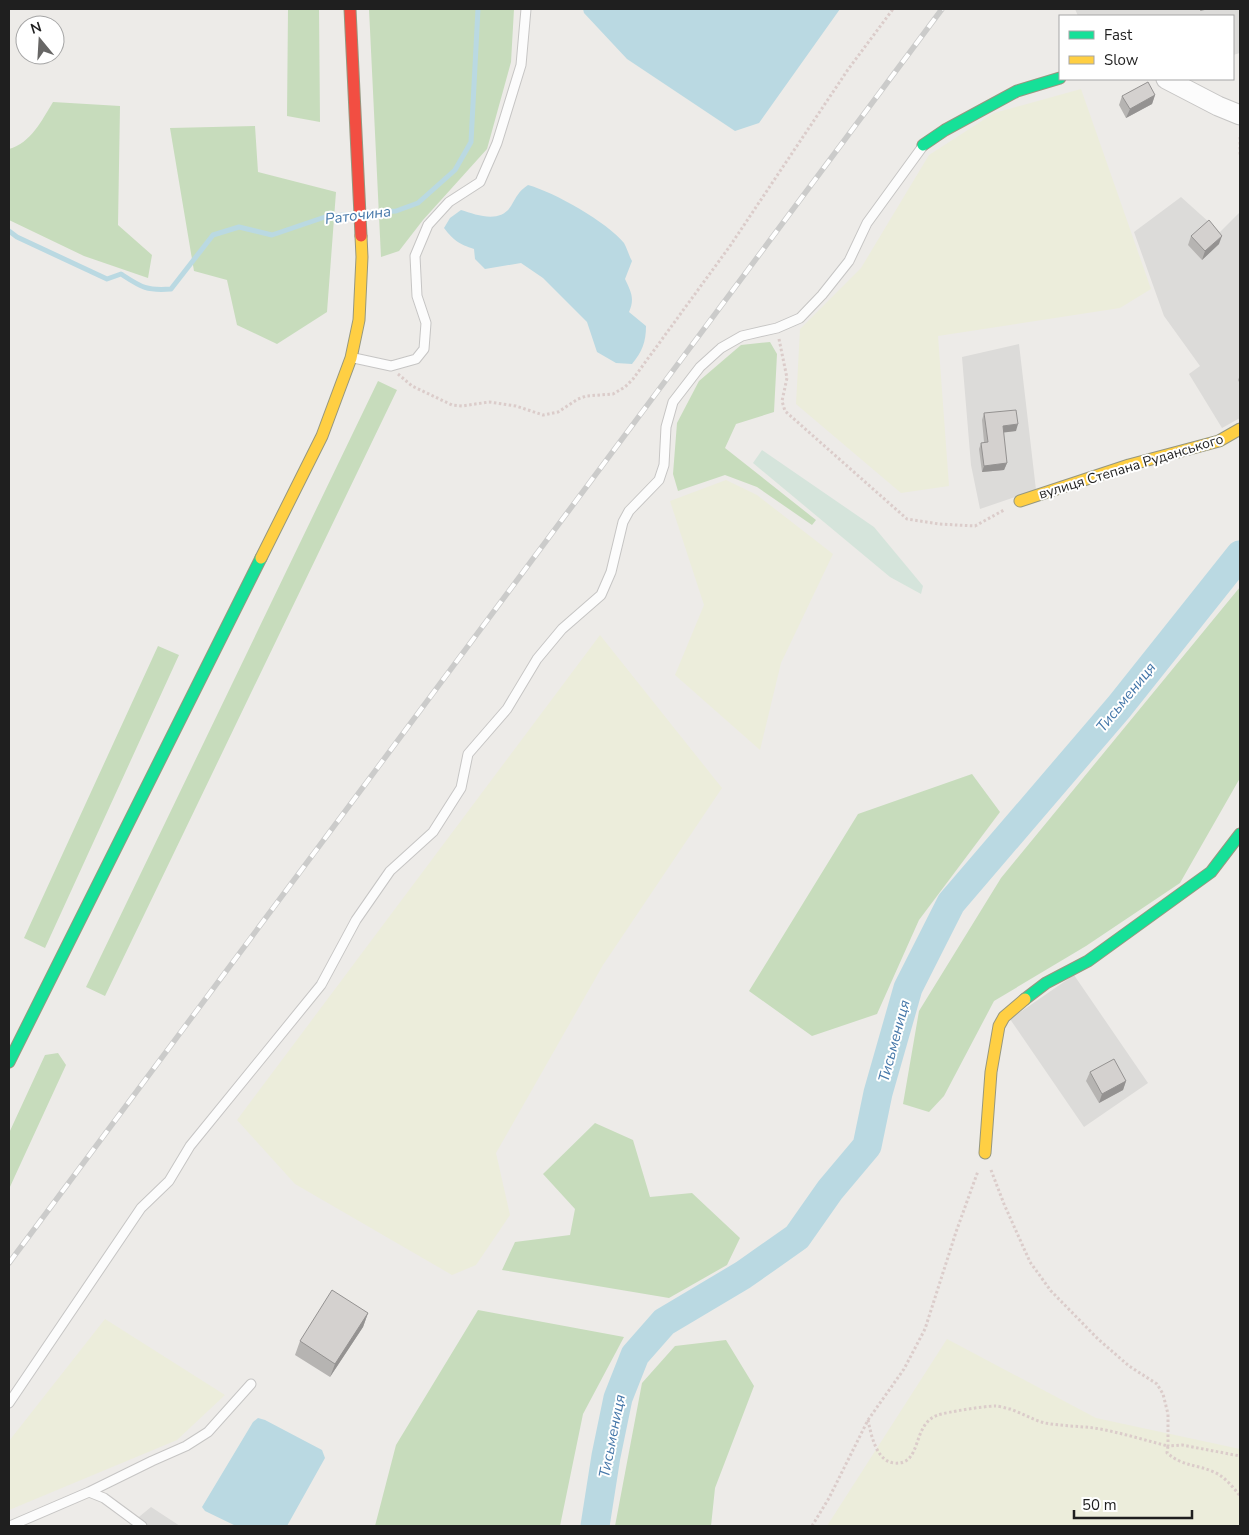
<svg xmlns="http://www.w3.org/2000/svg" width="1249" height="1535" font-family="'Nunito Sans',sans-serif">
<rect width="100%" height="100%" fill="#edebe8"/>
<path fill="#dcdbd9" d="M1075,9H1240V53L1233,55V16H1078Z
M1181,197L1220,232L1240,212V418L1222,428L1189,374L1200,366L1164,316L1134,232Z
M1019,344L1036,490L980,509L971,465L962,357Z
M1074,975L1148,1083L1084,1127L1010,1019Z
M151,1507L180,1526H128Z"/>
<path fill="#eceddb" d="M1081,89L1151,289L1120,308L938,336L949,486L901,493L796,404L800,329L861,268L929,155L994,113Z
M726,480L757,495L833,554L781,663L760,750L675,675L704,605L670,501Z
M600,635L722,788L603,965L496,1153L510,1215L476,1265L452,1275L295,1184L237,1120Z
M105,1319L225,1395L177,1440L9,1510V1441Z
M947,1339L1096,1418L1240,1449V1526H827Z"/>
<path fill="#c7dcbc" d="M288,9H319L320,122L287,116Z
M369,9H514L511,62L487,149L423,220L399,251L381,257Z
M53,102L120,106L118,225L152,255L148,278L84,256L9,220V149C31,143 42,120 53,102Z
M255,126L258,172L336,192L327,312L277,344L237,325L227,280L194,271L170,128Z
M770,342L777,354L774,412L736,424L725,448L816,520L812,525L757,487L725,475L678,491L673,474L677,423L699,381L741,345Z
M378,381L397,390L105,996L86,987Z
M1240,587V732L1239,734L1240,740V778L1180,883L1086,946L994,1001L944,1096L929,1112L903,1104L919,1011L1001,878Z
M158,646L179,655L45,948L24,938Z
M972,774L1000,812L919,920L877,1014L812,1036L749,991L858,814Z
M58,1053L66,1065L9,1189V1133L45,1055Z
M595,1123L633,1140L650,1197L692,1193L740,1238L727,1265L669,1298L502,1270L515,1242L570,1235L575,1209L543,1174Z
M478,1310L624,1337L583,1414L560,1526H375L396,1445Z
M726,1340L754,1386L715,1488L711,1526H615L642,1383L675,1346Z"/>
<path fill="#d5e4db" d="M762,450L874,527L923,586L921,594L890,577L753,463Z"/>
<path fill="#bad9e2" d="M583,9H840L759,123L735,131L627,59L584,13Z
M528,185C554,192 607,222 624,243C627,248 629,256 632,261L625,279C631,292 635,298 629,312L646,326C646,342 642,352 632,364L616,363L597,352L587,322L543,278L521,263L485,269L475,259L474,249C459,244 454,241 444,228L450,218L461,210C477,215 500,224 511,206C517,196 518,192 528,185Z
M258,1418L265,1420L322,1450L325,1458L287,1526H236L205,1511L202,1507L253,1422Z"/>
<g fill="none" stroke-linecap="round" stroke-linejoin="round">
<path stroke="#bad9e2" stroke-width="5" d="M366,213L396,211L418,203L455,170L471,142L478,9
M9,231L17,237L107,279L121,274C141,287 146,291 171,289L213,235L239,227L272,235L325,217L353,214"/>
<path stroke="#bad9e2" stroke-width="29" d="M595,1526L606,1456L618,1398L635,1355L664,1322L743,1275L797,1237L830,1190L867,1146L878,1093L908,988L951,903L1119,707L1240,555"/>
<g stroke="#c6c5c4" stroke-width="11">
<path id="lane" d="M354,358L391,366L416,359L424,349L426,323L417,296L415,256L428,225L449,202L480,182L497,143L521,65L526,9
M9,1403L141,1208L169,1181L190,1146L321,985L356,920L390,871L433,832L461,788L468,754L507,709L537,659L562,629L601,595L611,572L623,522L629,511L659,480L664,465L666,427L673,402L700,367L721,348L742,336L777,328L800,318L822,295L849,261L867,223L923,146
M89,1492L104,1498L142,1526
M10,1526L89,1492L152,1461L186,1446L208,1432L251,1384"/>
</g>
<g stroke="#c6c5c4" stroke-width="21">
<path id="street" d="M1166,79L1218,106L1240,115"/>
</g>
<g stroke="#96977f" stroke-width="13">
<path id="fast" d="M923,145L945,130L1017,91L1060,78
M1025,999L1046,983L1088,961L1211,872L1240,834
M9,1062L261,558"/>
</g>
<g stroke="#96977f" stroke-width="13">
<path id="slow" d="M1020,501L1129,465L1219,441L1240,429
M261,558L322,436L351,358L359,320L362,257L361,236
M985,1153L991,1072L999,1026L1004,1017L1025,999"/>
</g>
<g stroke="#96977f" stroke-width="13">
<path id="jam" d="M350,9L361,236"/>
</g>
<path stroke="#dbccca" stroke-width="3" stroke-dasharray="2.5 2.5" stroke-linecap="butt" d="M1240,137V156
M779,339L787,378L782,401L785,411L907,519L939,524L975,526L1004,510
M398,374L412,386L452,405L462,406L489,402L516,406L543,415L558,412L578,399L586,396L613,394L625,387L633,379L730,246L847,71L893,9
M991,1170L1004,1204L1030,1262L1051,1291L1098,1339L1129,1366L1157,1384L1163,1394L1168,1414V1446L1182,1445L1240,1456
M868,1420C871,1434 876,1461 894,1463C923,1466 911,1424 938,1415C947,1412 985,1406 995,1406C999,1406 1005,1408 1010,1409C1022,1413 1033,1420 1045,1423C1061,1426 1078,1426 1094,1428C1119,1432 1144,1440 1168,1446L1167,1453C1184,1467 1196,1464 1214,1472C1225,1477 1233,1487 1240,1496
M812,1526L829,1498L868,1420L904,1369L925,1329L956,1232L978,1171"/>
<use href="#lane" stroke="#fcfcfc" stroke-width="9"/>
<use href="#street" stroke="#fcfcfc" stroke-width="19"/>
<use href="#fast" stroke="#16e098" stroke-width="11"/>
<use href="#slow" stroke="#ffcf43" stroke-width="11"/>
<use href="#jam" stroke="#f24e42" stroke-width="11"/>
<g stroke="#cbcbca" stroke-width="5.5">
<path id="rail" d="M9,1263L942,9"/>
</g>
<use href="#rail" stroke="#fff" stroke-width="4" stroke-dasharray="11" stroke-linecap="butt"/>
</g>
<path fill="#b6b4b2" d="M1155,95L1152,104L1126,118L1119,105L1122,96Z
M1191,236L1219,244L1202,260L1188,245Z
M1240,375V384L1238,380Z
M984,413L1016,431L1003,432L1007,463L1004,470L982,472L979,449L981,443L984,442L982,420Z
M1090,1072L1126,1081L1123,1090L1099,1103L1086,1081Z
M368,1313L363,1327L330,1377L295,1355L300,1341Z"/>
<path fill="#949291" d="M1201,9H1209L1200,11Z
M1155,95L1152,104L1126,118L1130,109Z
M1222,236L1219,244L1202,260L1205,251Z
M1018,424L1016,431L1000,433L1003,426Z
M1007,463L1004,470L982,472L984,466Z
M1126,1081L1123,1090L1099,1103L1102,1094Z
M368,1313L363,1327L330,1377L335,1364Z"/>
<path fill="#d4d1cf" stroke="#949291" d="M1148,82L1155,95L1130,109L1122,96Z
M1209,220L1222,236L1205,251L1191,236Z
M1016,410L1018,424L1003,426L1007,463L984,466L981,443L988,442L984,413Z
M1114,1059L1126,1081L1102,1094L1090,1072Z
M332,1290L368,1313L335,1364L300,1341Z"/>
<g text-anchor="middle" stroke-width="4" stroke-linejoin="round" paint-order="stroke">
<g font-size="14" fill="#1f1f1f" stroke="#fff">
<text transform="translate(1131 466) rotate(-17)" y="5">вулиця Степана Руданського</text>
</g>
<g font-size="15" font-style="italic" fill="#4577a9" stroke="#fff">
<text transform="translate(358 215) rotate(-7)" y="5">Раточина</text>
<text transform="translate(1126 697) rotate(-51)" y="5">Тисьмениця</text>
<text transform="translate(894 1041) rotate(-75)" y="5">Тисьмениця</text>
<text transform="translate(612 1436) rotate(-79)" y="5">Тисьмениця</text>
</g>
</g>
<rect width="1249" height="1535" fill="none" stroke="#1f1f1f" stroke-width="20"/>
<rect x="1059" y="15" width="175" height="65" fill="#ffffff" stroke="#a5a5a5"/>
<rect x="1069" y="31" width="25" height="8" fill="#16e098" stroke="#a5a5a5"/>
<text x="1104" y="40" font-size="15" fill="#1f1f1f">Fast</text>
<rect x="1069" y="56" width="25" height="8" fill="#ffcf43" stroke="#a5a5a5"/>
<text x="1104" y="65" font-size="15" fill="#1f1f1f">Slow</text>
<g transform="translate(40 40) rotate(342)"><circle r="24" fill="#ffffff" stroke="#a5a5a5"/>
<path d="M0-4L9 19L0 12L-9 19Z" fill="#676665"/>
<text y="-8" font-size="14" font-weight="bold" text-anchor="middle" fill="#1f1f1f">N</text>
</g>
<path d="M1074 1510v8h118v-8" fill="none" stroke="#1f1f1f" stroke-width="2.5"/>
<text x="1082" y="1510" font-size="15" fill="#1f1f1f" stroke="#ffffff" stroke-width="4" paint-order="stroke">50 m</text>
</svg>
